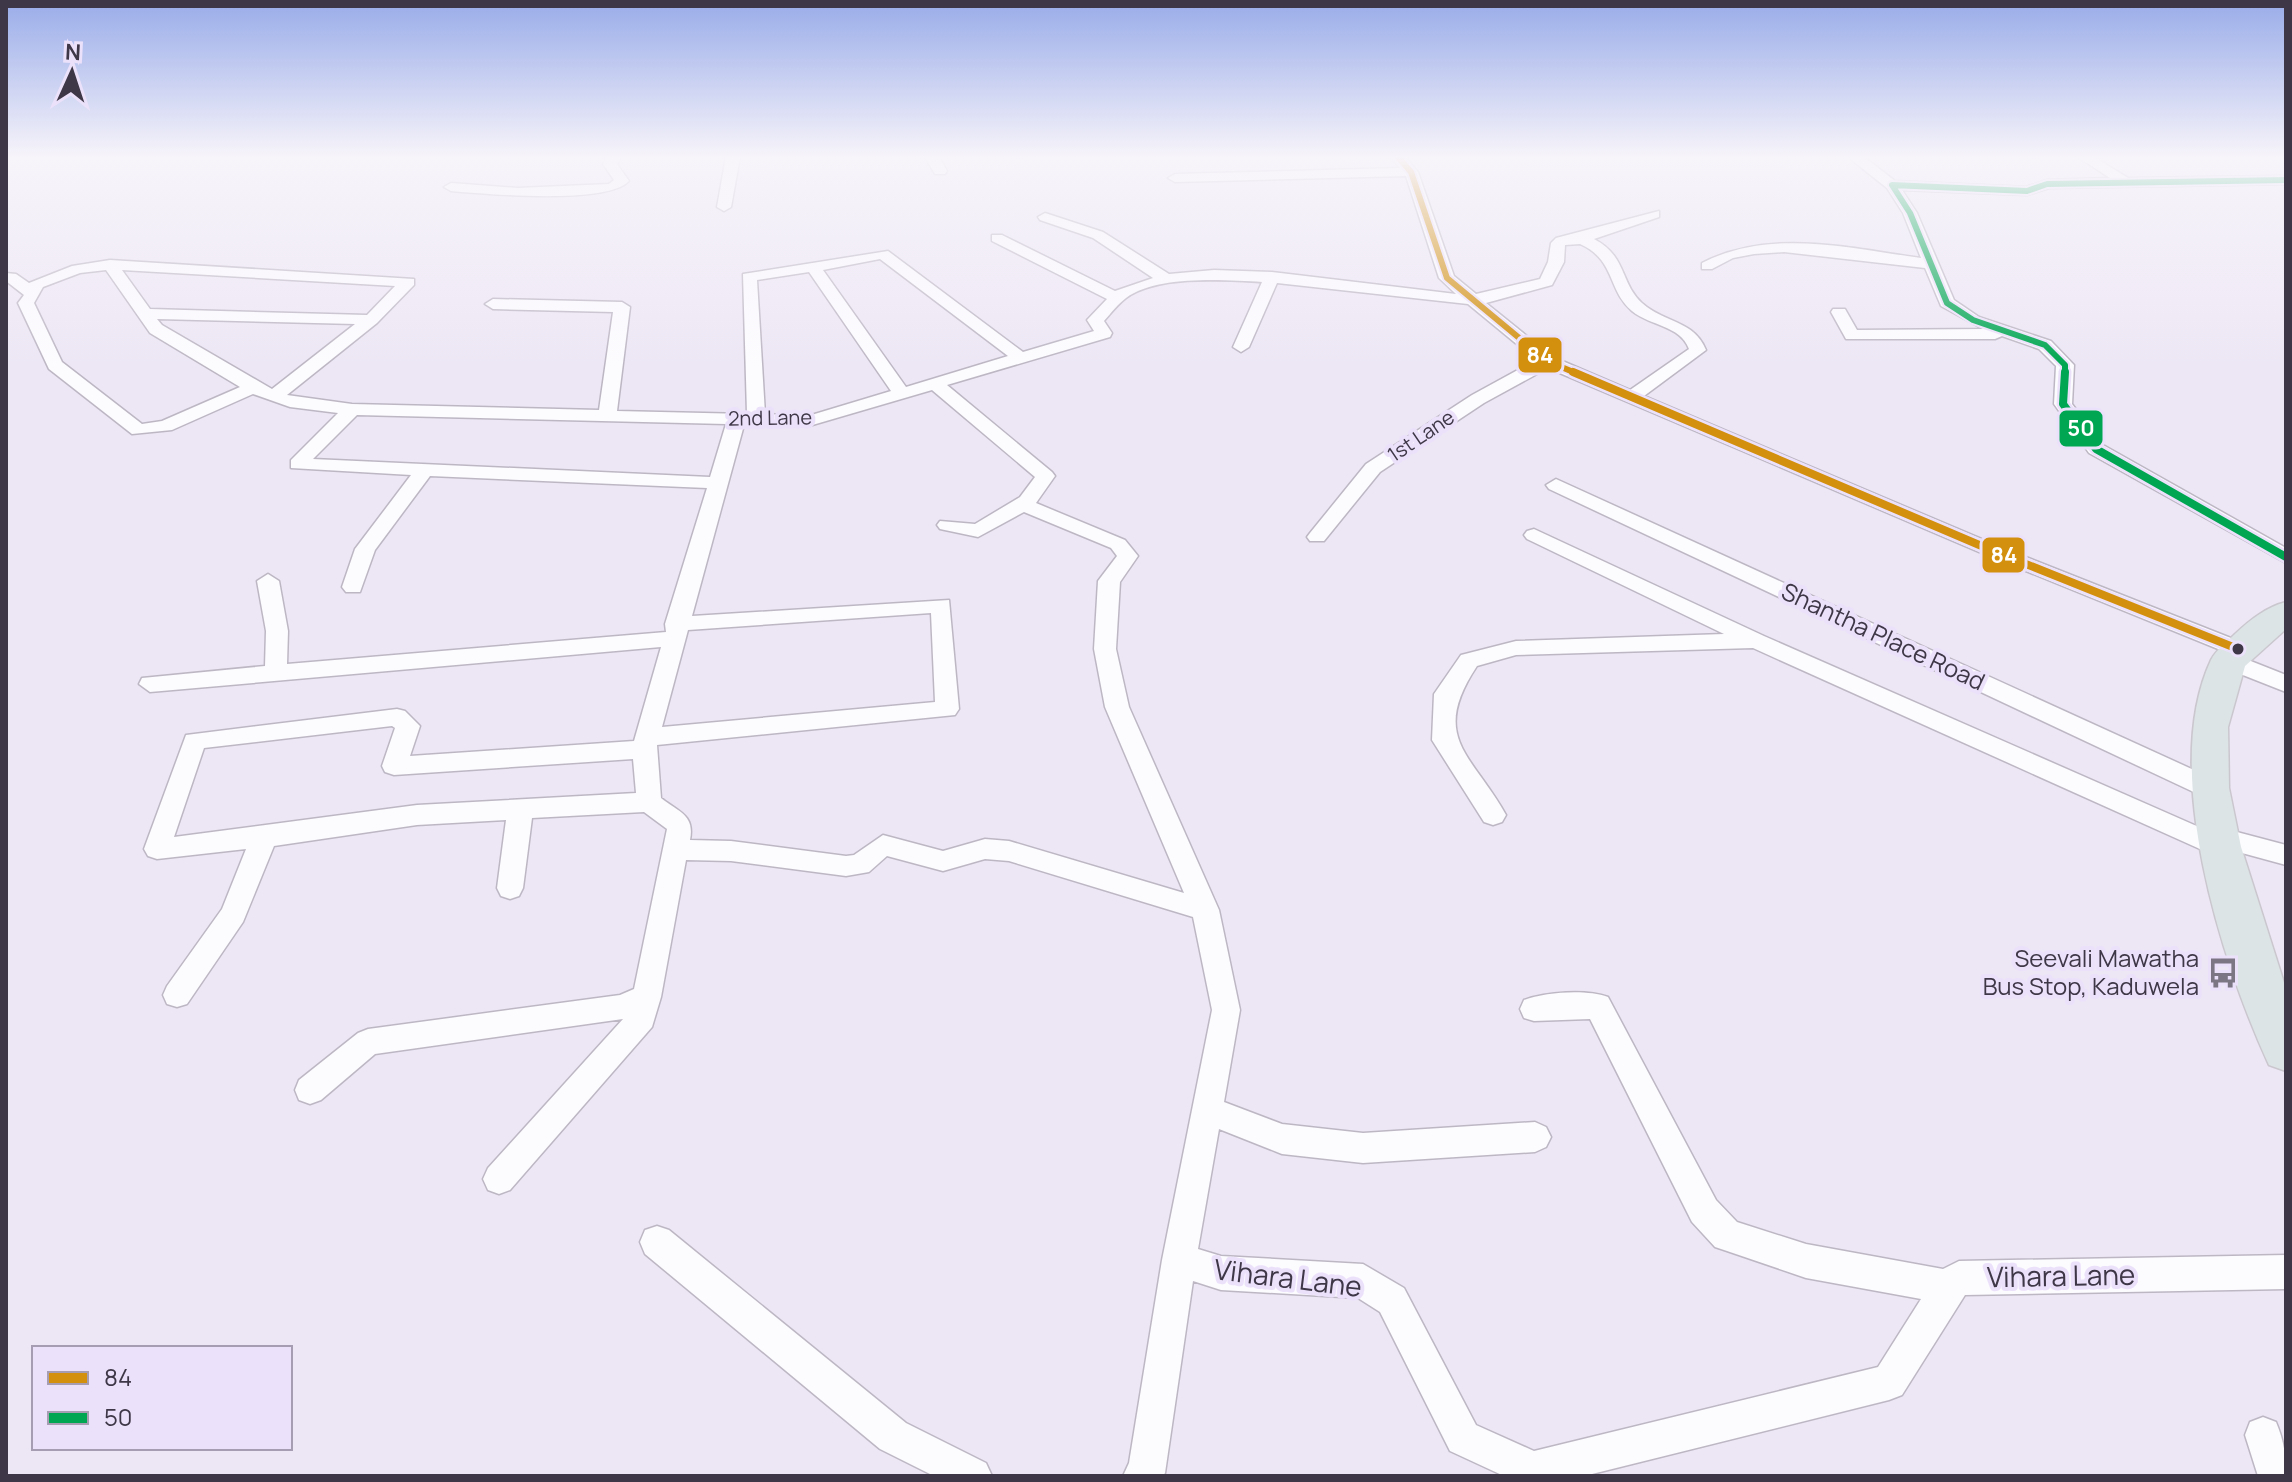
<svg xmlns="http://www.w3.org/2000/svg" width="2292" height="1482" font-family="Manrope,sans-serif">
<rect width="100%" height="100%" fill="#ede7f5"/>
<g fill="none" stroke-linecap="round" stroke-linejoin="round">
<g stroke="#bdb7c4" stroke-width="3">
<path id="street" d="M607,157H621L617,164L629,181C607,205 486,194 451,191L444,187L451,183L518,188L609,184L614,180L603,164Z
M726,157H740L731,207L724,211L717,207Z
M925,157H939L947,171L945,174H935Z
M1391,157H1405L1418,172L1454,276L1476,294L1540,279L1548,262L1551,243L1556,238L1659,211V217L1594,239C1627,256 1620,283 1642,303C1664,323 1694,320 1706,350L1644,396L1998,546L2246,644L2249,649L2238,656L2286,675V692L2220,666L2217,661L2228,653L1984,554L1548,368L1484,403L1380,472L1324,541H1310L1307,537L1310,533L1366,464L1472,395L1536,360L1468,304L1277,283L1249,347L1241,352L1233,347L1262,282C1224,280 1158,275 1126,298C1118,304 1111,313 1104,321L1112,333L1110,337L947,385L1052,472L1055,476L1036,503L1125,540L1138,556L1120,582L1116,649L1129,707L1219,910L1240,1010L1224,1102L1282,1124L1363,1133L1535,1122L1546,1127L1551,1137L1546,1147L1535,1152L1363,1163L1282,1154L1219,1129L1198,1249L1221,1256L1363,1264L1404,1288L1476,1425L1534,1451L1878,1367L1921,1299L1806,1278L1727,1251L1715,1247L1692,1222L1590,1019L1534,1021L1524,1018L1520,1009L1524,1000C1546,992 1586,989 1608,997L1716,1200L1737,1222L1806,1244L1943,1269L1959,1261L2286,1255V1289L1965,1295L1902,1395L1889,1400L1584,1476H1504L1450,1451L1380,1312L1358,1298L1221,1290L1193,1281L1165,1473L1163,1476H1123L1129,1463L1162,1260L1212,1010L1193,917L1009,861L985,859L943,871L887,856L869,872L846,876L731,861L686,860L661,997L652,1027L510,1190L499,1194L488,1190L483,1179L488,1168L623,1019L375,1054L321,1100L310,1104L299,1100L295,1090L299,1080L358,1033L368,1029L620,995L634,989L667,829L644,812L532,818L523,888L519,896L510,899L501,896L497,888L506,820L417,825L274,846L243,922L187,1004L177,1007L167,1004L163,995L167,986L222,909L246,849L157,859L148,856L144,849L186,735L397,709L405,711L420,726L410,756L634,741L661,647L150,692L139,684L142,678L265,666L266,631L257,581L268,574L279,581L288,631L287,664L666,632L665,624L707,488L430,476L375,550L360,592H346L342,587L355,549L411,475L291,468V460L338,413L290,407L253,394L172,430L132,434L49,369L18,303L24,295L6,281V273L16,274L29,283L72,266L110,260L414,279V285L377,323L287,395L352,404L599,410L613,312L493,309L485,304L493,299L622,302L630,307L617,411L747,414L743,274L888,251L1023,352L1094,331L1087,320L1107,299L992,241V235H1002L1115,291L1153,278L1093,238L1040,220L1038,217L1045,213L1103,232L1169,274L1214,270L1272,272L1456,294L1439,278L1406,176L1175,182L1168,178L1175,174L1400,168ZM1580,244C1616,260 1607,290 1632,311C1650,326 1680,325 1689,349L1630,390L1553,357L1486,303L1552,285L1564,262L1565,245ZM880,259L1008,356L906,387L823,270ZM106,270L150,333L240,387L162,421L142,424L62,362L34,303L43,287L80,273ZM122,270L395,286L367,315L150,309ZM809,272L891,391L808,416L765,414L757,280ZM157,319L355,324L272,389L162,325ZM932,390L1035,477L1020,497L975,524L940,521L937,525L940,529L978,537L1024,512L1111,548L1117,556L1098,581L1094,649L1105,707L1184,893L1009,841L985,839L943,851L883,835L854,855L846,856L731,841L690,840C695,815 679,812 661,798L657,745L955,715L959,709L949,600L692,616L744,425L809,426ZM357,415L726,424L710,477L313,459ZM931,613L935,702L662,727L688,630ZM392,726L395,728L382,766L385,772L394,775L633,759L636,793L417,805L174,837L204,748Z
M1848,157H1864L1895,181L2026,187L2047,180L2110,178L2078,157H2094L2128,178L2286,176V184L2049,188L2027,195L1902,190L1917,213L1954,300L1979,317L2051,341L2074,365L2072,404L2103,445L2286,548V563L2089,453L2054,404L2056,366L2039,349L2002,336L1995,339H1846L1831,312L1833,309H1845L1857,330L1983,329L1941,306L1925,268L1784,252L1754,254L1733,258L1712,269H1702V263C1770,228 1848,248 1921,258L1903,213L1887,188Z
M1556,479L2218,781L2221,788L2218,795H2200L1549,489L1546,485Z
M1534,529L1764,636L2208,831L2218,827L2286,845V865L2231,850L2220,857L2211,854L1753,648L1516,655L1477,666C1429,738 1472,754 1506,815L1502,822L1493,825L1484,822L1432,740L1434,694L1461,655L1516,641L1724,634L1527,539L1524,535L1527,531Z
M657,1226L669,1230L906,1423L986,1463L992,1476H934L880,1449L645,1254L640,1242L645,1230Z
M2263,1417L2276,1422C2284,1441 2286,1455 2286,1476H2258L2245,1435L2250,1422Z"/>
</g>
<g stroke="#cbc7cf" stroke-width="3">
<path id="primary" d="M2286,602V629L2245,666L2228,727L2229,788L2241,847L2286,989V1071L2269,1065C2221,961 2160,769 2211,660C2216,650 2227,642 2235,634C2250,620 2266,607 2286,602Z"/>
</g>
<use href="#street" fill="#fcfbfe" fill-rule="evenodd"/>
<use href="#primary" fill="#dce4e6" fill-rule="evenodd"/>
<g stroke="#ece1fb" stroke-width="10">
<path id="bus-1-far1" d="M1398,157L1411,172L1447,278L1547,361L1578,374"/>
</g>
<g stroke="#ece1fb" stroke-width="13">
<path id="bus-1" d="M1573,372L1991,550L2238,649"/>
</g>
<g stroke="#ece1fb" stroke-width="10">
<path id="bus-2-far1" d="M2065,374V365L2045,345L1973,320L1947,303L1910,213L1892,185L2027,191L2047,184L2286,180"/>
</g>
<g stroke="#ece1fb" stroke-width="13">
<path id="bus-2" d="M2065,372L2063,404L2096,449L2286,557"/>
</g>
<use href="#bus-1-far1" stroke="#d2900e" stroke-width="6"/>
<use href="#bus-1" stroke="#d2900e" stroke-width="8"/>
<use href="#bus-2-far1" stroke="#00a651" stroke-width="6"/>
<use href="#bus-2" stroke="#00a651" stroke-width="8"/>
</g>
<linearGradient id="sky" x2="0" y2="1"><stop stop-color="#99ace9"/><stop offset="0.43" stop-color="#f7f4fa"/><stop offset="1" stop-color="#f7f4fa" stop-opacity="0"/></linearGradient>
<rect width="2292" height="365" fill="url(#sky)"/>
<defs>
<g id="bus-bare" transform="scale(2.4)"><path d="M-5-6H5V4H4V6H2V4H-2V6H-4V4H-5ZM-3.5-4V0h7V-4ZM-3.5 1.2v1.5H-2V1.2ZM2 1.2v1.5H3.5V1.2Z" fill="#7b7584" stroke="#ece1fb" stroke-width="2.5" paint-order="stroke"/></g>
</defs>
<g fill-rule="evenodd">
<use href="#bus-bare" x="2223" y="973"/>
</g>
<circle fill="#3e3747" stroke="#ece1fb" stroke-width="3" cx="2238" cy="649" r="7"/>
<g text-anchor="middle" stroke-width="8" stroke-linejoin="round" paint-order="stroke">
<g font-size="20" fill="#3e3747" stroke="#ece1fb">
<text transform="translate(770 418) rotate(-1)" y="7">2nd Lane</text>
<text transform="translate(1421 436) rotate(-34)" y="7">1st Lane</text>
</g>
<g font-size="24" fill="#3e3747" stroke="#ece1fb">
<text transform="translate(1883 637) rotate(25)" y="8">Shantha Place Road</text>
</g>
<g font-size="24" fill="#3e3747" stroke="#ece1fb" text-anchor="end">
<text x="2199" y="967">Seevali Mawatha<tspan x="2199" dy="28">Bus Stop, Kaduwela</tspan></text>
</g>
<g font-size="28" fill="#3e3747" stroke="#ece1fb">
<text transform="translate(2061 1276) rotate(-1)" y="10">Vihara Lane</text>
<text transform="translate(1288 1278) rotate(7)" y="10">Vihara Lane</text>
</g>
</g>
<g stroke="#ece1fb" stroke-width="3">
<rect x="1517" y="336" width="46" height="38" rx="8" fill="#d2900e"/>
<rect x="2058" y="409" width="46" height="39" rx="8" fill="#00a651"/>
<rect x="1981" y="536" width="45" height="38" rx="8" fill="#d2900e"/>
</g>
<g font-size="22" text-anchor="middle" font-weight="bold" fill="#fff">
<text x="1540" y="363">84</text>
<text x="2081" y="436">50</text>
<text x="2004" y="563">84</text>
</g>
<rect width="2292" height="1482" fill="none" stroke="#3e3747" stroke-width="16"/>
<rect x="32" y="1346" width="260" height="104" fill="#ece1fb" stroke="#a69db3" stroke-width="2"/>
<rect x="48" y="1372" width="40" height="12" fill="#d2900e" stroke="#a69db3" stroke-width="2"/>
<text x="104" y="1386" font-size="24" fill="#3e3747">84</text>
<rect x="48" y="1412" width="40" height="12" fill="#00a651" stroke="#a69db3" stroke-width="2"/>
<text x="104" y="1426" font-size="24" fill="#3e3747">50</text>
<g transform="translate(72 72) rotate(3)" stroke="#ece1fb" stroke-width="6" paint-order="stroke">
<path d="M0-6L14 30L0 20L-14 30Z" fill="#3e3747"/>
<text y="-12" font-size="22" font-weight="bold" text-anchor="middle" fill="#3e3747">N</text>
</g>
</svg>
